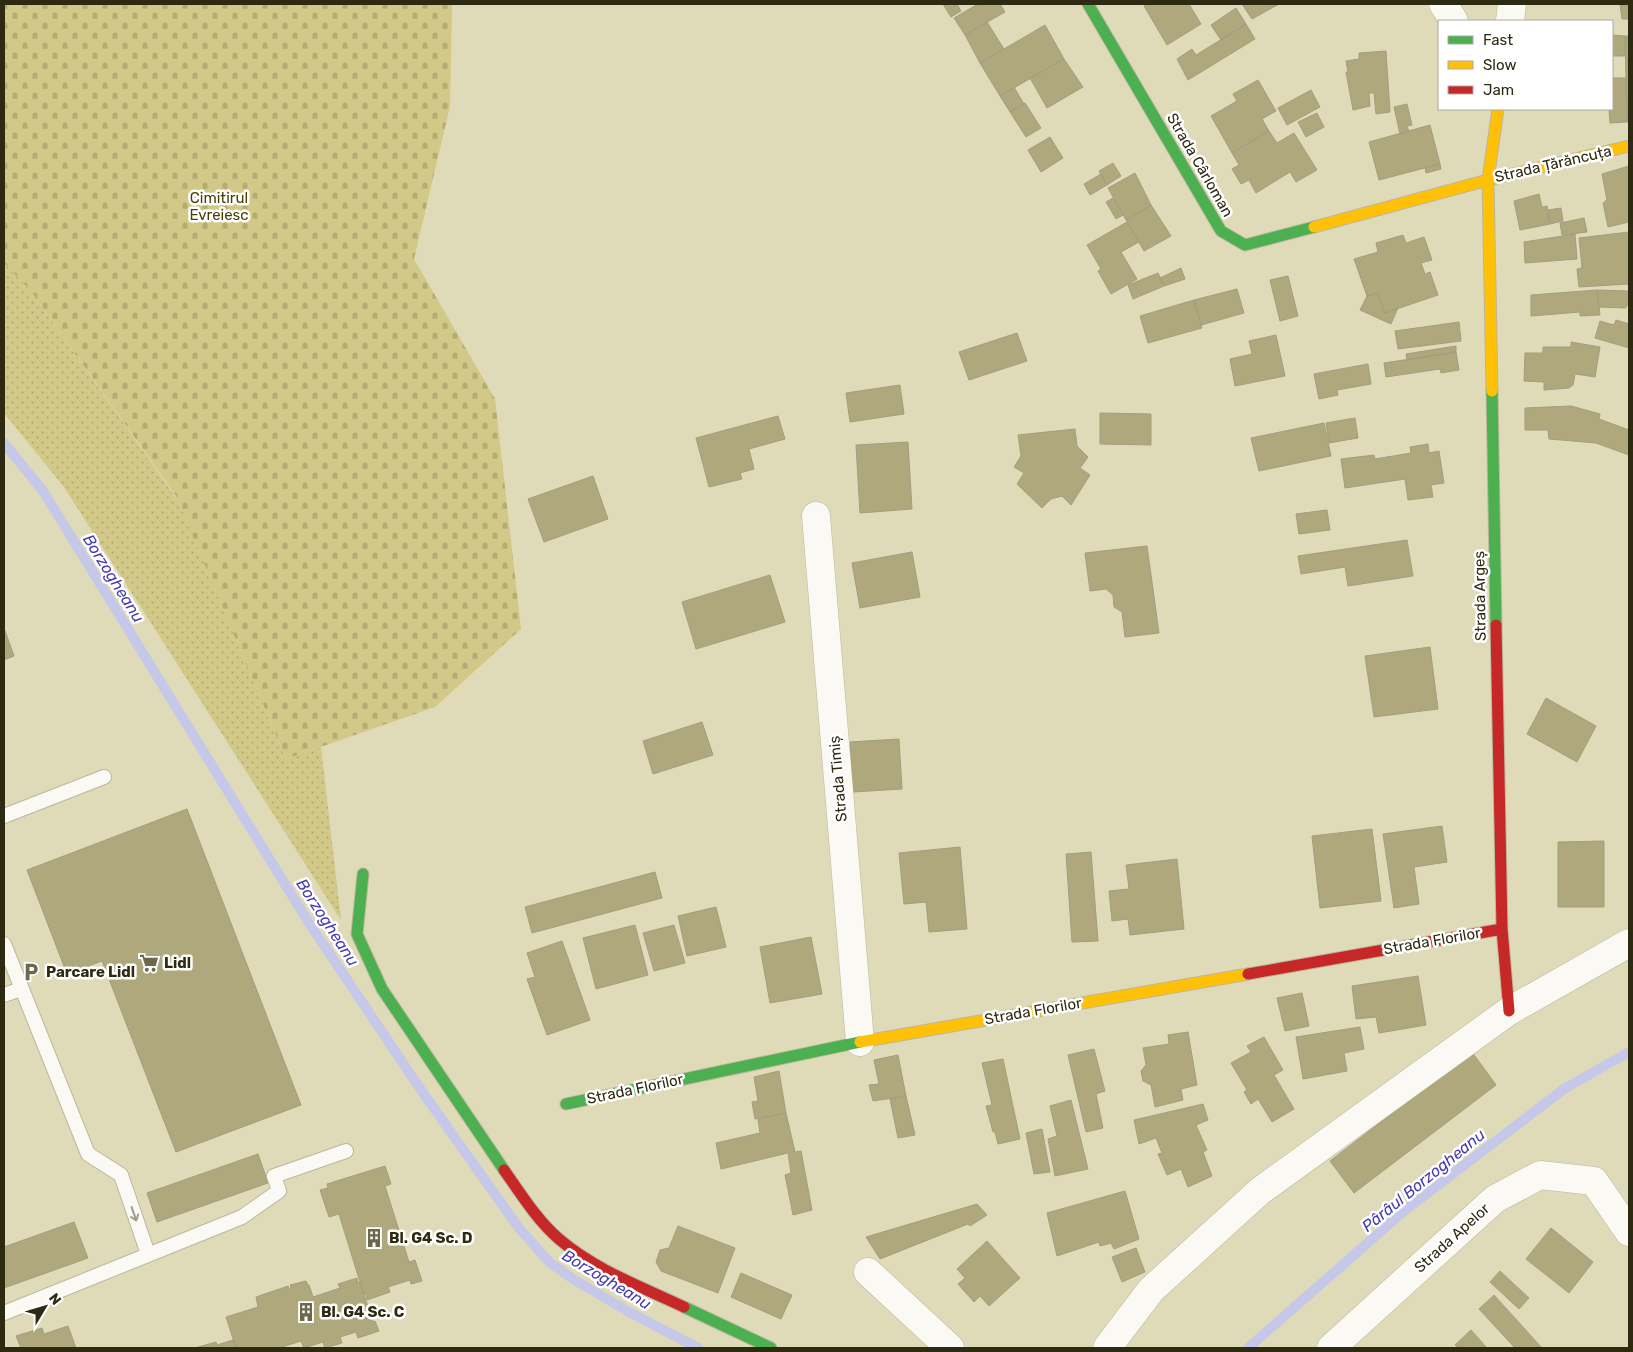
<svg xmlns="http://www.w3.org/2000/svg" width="1633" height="1352" font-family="Rubik,sans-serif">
<defs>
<pattern id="grass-dots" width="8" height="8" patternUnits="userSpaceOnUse" patternTransform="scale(1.25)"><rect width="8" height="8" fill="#d2c887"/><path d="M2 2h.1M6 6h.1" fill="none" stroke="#b5ac74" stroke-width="1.8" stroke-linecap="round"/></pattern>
<pattern id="cemetery-stones" width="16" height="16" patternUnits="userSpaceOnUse" patternTransform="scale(1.25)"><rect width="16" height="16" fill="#d2c887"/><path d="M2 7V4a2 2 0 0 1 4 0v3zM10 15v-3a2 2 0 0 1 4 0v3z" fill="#b5ac74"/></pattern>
</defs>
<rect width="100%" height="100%" fill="#dfdab7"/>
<path fill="url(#grass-dots)" d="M4,263L30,290L179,502L286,759L321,747L341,920L64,487L4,413Z"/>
<path fill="url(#cemetery-stones)" d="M4,4H452L450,106L414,259L495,399L521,629L435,707L286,759L176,496L30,290L4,263Z"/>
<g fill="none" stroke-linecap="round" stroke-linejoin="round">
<path stroke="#c6c8e9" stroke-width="10" d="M4,443L43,491L309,923L421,1090L519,1228L549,1262L573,1279L631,1313L698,1348
M1248,1348L1404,1211L1564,1089L1629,1052"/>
</g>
<path fill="#aea87c" stroke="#a19e82" d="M943,4H957L961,11L951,17Z
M978,4H1000L1005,12L965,35L954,18Z
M1148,4H1189L1201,24L1167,45L1144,6Z
M1242,4H1279L1252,19Z
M1620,4H1629V19H1622Z
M1236,8L1246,24L1221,40L1211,25Z
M987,22L1004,49L980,63L965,35Z
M1246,24L1255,39L1188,80L1177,59L1192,49L1196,55Z
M1045,25L1064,59L1000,96L980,63Z
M1612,35L1625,36V56H1612Z
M1625,36H1628L1629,122H1627Z
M1386,51L1390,112L1376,114L1374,93H1369L1370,106L1353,110L1346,72H1348L1346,61L1359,59V53Z
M1064,59L1083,87L1047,108L1030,78Z
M1612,78H1626L1627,122L1610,123L1609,109H1612Z
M1258,80L1276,111L1262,119L1269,131L1232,153L1211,116L1237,101L1233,94Z
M1014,87L1024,104L1010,112L1000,96Z
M1311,90L1320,107L1287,125L1278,108Z
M1025,103L1041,128L1026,137L1010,112Z
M1407,104L1412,125L1407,126L1409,131L1400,134L1394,107Z
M1317,113L1324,127L1306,137L1298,122Z
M1430,125L1440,164L1379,180L1369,142Z
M1269,131L1277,143L1294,133L1317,170L1296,182L1290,172L1256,193L1249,180L1241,184L1232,169L1239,165L1232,153Z
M1050,137L1063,158L1041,172L1028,150Z
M1113,163L1121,176L1107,185L1099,171Z
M1440,164L1441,169L1426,173L1425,168Z
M1629,166V222L1608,227L1603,203L1607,200L1602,174Z
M1135,173L1151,205L1126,220L1108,188Z
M1101,174L1107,185L1090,195L1084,184Z
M1539,194L1542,207L1547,206L1550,224L1520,230L1514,201Z
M1113,198L1123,215L1116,219L1106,202Z
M1151,205L1171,236L1144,251L1126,220Z
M1561,208L1563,221L1550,224L1548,210Z
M1584,218L1587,232L1562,235L1560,223Z
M1127,222L1139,242L1121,252L1137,279L1111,294L1098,271L1101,269L1087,245Z
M1629,232V284L1579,287L1577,269L1582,268L1579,238Z
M1575,234L1577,259L1525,263L1524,242Z
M1403,235L1406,243L1424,237L1432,260L1421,263L1425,274L1430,272L1438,295L1385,313L1378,293L1367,296L1354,259L1378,252L1376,243Z
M1181,268L1185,279L1164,286L1160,278Z
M1158,273L1164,286L1133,299L1128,285Z
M1288,276L1298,316L1280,321L1270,280Z
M1237,289L1244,313L1201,325L1194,300Z
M1597,290L1600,315L1580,316V312L1531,316V295Z
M1597,290L1629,291V306L1626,305V308L1599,307Z
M1378,293L1385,313L1398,308L1391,324L1360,310L1367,296Z
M1194,300L1202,328L1148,343L1140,316Z
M1616,320L1629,324V348L1595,338L1600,321L1614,325Z
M1459,322L1461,341L1398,349L1395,331Z
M1017,333L1027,361L969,380L959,352Z
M1276,335L1285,376L1235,386L1230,359L1252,354L1249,341Z
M1571,342L1600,347L1595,377L1575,374L1573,385L1569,388L1544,390V382L1524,381L1525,353H1543V347H1571Z
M1456,346V352L1407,360L1406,354Z
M1456,352L1459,370L1441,373L1440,369L1386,377L1384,363Z
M1368,364L1371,384L1337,390L1338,395L1319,399L1314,374Z
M900,385L904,414L850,422L846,393Z
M1571,406L1600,414L1599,419L1629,430V455L1596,443L1549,439L1548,430H1525V408Z
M1100,413L1151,414V445L1100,444Z
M778,416L785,439L749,449L754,469L740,473L742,479L709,487L696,438Z
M1355,418L1358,438L1329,443L1326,423Z
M1324,423L1331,456L1259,471L1251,438Z
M1075,429L1077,446L1088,457L1080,468L1090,475L1071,505L1062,496L1051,499L1042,508L1017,484L1024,473L1014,467L1021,456L1018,435Z
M908,442L912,509L860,513L856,445Z
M1428,444L1429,453L1439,451L1444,483L1431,485L1433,497L1408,500L1405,479L1345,488L1341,459L1374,455L1375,459L1411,453L1410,447Z
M593,476L608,519L544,542L528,499Z
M1327,510L1330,530L1299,534L1296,514Z
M1407,540L1413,576L1348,586L1345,567L1301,574L1298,556Z
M1147,546L1159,633L1125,637L1122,612L1114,607L1113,595L1106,589L1090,591L1085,553Z
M912,552L920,597L860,608L852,563Z
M770,575L785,622L696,649L682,602Z
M4,628L14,656L4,660Z
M1430,647L1438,709L1374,717L1365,656Z
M1546,698L1596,726L1577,762L1527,734Z
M702,722L713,755L653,774L643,741Z
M899,739L902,789L853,792L850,742Z
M187,809L301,1105L176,1152L102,961L67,974L27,870Z
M1442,826L1447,862L1414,867L1419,904L1394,908L1383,834Z
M1372,829L1381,901L1320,908L1312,836Z
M1604,841V907H1558V842Z
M960,847L967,929L929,932L926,902L904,904L899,853Z
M1091,852L1098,941L1072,942L1066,854Z
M1177,859L1184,929L1130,935L1128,919L1112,921L1109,891L1129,889L1126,865Z
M655,872L662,898L532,933L525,907Z
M716,907L726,947L687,956L678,916Z
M635,925L648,975L596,989L583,938Z
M674,925L685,963L654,971L643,933Z
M811,937L822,994L770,1003L760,947Z
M562,941L590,1020L547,1035L527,979L535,977L527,953Z
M1418,976L1426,1025L1379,1033L1376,1017L1356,1019L1352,986Z
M1302,993L1309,1026L1285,1031L1277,998Z
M1360,1027L1364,1049L1344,1053L1347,1071L1303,1079L1296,1037Z
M1188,1032L1197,1085L1181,1089L1183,1100L1155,1107L1151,1085L1143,1081L1141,1071L1146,1065L1143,1048L1169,1044L1168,1035Z
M1264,1037L1283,1070L1274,1075L1294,1109L1272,1122L1258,1099L1251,1104L1244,1092L1247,1090L1231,1063L1251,1052L1247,1046Z
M1094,1049L1105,1091L1096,1094L1103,1128L1086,1132L1068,1055Z
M1472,1052L1496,1085L1354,1193L1330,1161Z
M898,1055L906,1096L873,1101L869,1085L879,1084L874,1060Z
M1003,1059L1020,1139L998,1144L995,1132H993L986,1106L992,1105L982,1063Z
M779,1071L786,1113L755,1119L752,1102L758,1101L754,1077Z
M906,1096L915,1135L898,1138L890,1099Z
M1071,1100L1088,1169L1055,1176L1048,1139L1057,1136L1050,1106Z
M1203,1104L1208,1120L1196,1125L1207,1150L1203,1152L1212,1176L1188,1187L1181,1169L1167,1175L1158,1154L1162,1153L1156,1138L1139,1144L1134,1120Z
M786,1113L795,1152L801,1151L812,1210L793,1215L785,1175L791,1173L788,1153L721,1169L716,1143L760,1133L758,1119Z
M1042,1129L1050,1172L1034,1174L1026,1133Z
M258,1154L268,1183L157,1222L147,1193Z
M385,1166L391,1184L385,1186L409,1262L415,1260L422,1281L411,1284L410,1280L388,1287L390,1292L367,1300L366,1294L364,1295L339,1214L329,1217L320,1190L328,1188L327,1184Z
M1125,1191L1139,1239L1114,1249L1111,1243L1100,1246L1099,1242L1057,1256L1047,1213Z
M977,1204L987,1215L970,1226L968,1224L880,1259L866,1237Z
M74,1222L88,1258L4,1288V1247Z
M678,1226L735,1248L718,1293L661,1271L656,1262L660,1250L669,1248Z
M1551,1228L1593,1262L1569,1293L1526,1259Z
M987,1241L1020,1278L989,1306L980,1296L974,1302L958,1284L965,1278L957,1269Z
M1136,1248L1145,1272L1122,1282L1112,1257Z
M1500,1271L1529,1298L1519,1309L1490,1282Z
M741,1273L792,1295L781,1319L731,1297Z
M357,1278L358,1283L360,1282L373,1322L375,1321L379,1331L358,1338L356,1332L340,1337L342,1343L325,1348L323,1342L304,1348L301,1341L279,1348H236L226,1317L258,1307L256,1297L288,1286L289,1289H291L290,1285L306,1281L308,1285H309L313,1297L340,1288L338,1284Z
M1494,1295L1542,1348H1515L1479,1309Z
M68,1326L76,1348H21L16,1336L42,1328L44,1334Z
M1471,1330L1487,1348H1458L1455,1345Z
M233,1340L236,1348H195L216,1342L217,1345Z"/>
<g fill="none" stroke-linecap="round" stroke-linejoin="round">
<g stroke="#bbb79c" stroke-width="16">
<path id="lane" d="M4,816L104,777
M4,944L88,1154L121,1175L148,1254
M4,995L21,989
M4,1313L242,1217L279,1191L274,1176L346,1151"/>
</g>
<g stroke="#bbb79c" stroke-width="29">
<path id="street" d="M1443,4L1454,21
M1510,21L1512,4
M816,516L860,1042
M868,1272L950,1348
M1107,1348L1151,1290L1260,1191L1509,1011L1629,943
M1331,1348L1495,1199L1540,1175L1594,1181L1629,1232"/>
</g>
<g stroke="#bbb79c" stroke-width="13">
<path id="fast" d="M1088,4L1221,231L1245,245L1314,227
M1492,391L1496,625
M363,874L357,934L382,989L504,1170
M566,1104L860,1042
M684,1307L771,1348"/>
</g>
<g stroke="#bbb79c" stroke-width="13">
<path id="slow" d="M1314,227L1488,180L1629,146
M1492,391L1488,180L1498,109
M860,1042L1248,974"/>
</g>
<g stroke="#bbb79c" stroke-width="13">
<path id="jam" d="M1496,625L1502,929L1509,1011
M1248,974L1502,929
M504,1170C521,1194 537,1220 559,1239C595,1270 642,1287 684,1307"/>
</g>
<use href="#lane" stroke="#faf9f4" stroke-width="14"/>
<use href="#street" stroke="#faf9f4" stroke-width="28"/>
<use href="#fast" stroke="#4caf50" stroke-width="11"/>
<use href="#slow" stroke="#ffc107" stroke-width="11"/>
<use href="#jam" stroke="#c62828" stroke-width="11"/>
</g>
<defs><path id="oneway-shaft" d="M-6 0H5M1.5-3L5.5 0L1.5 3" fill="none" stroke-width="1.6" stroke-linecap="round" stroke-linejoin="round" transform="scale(1.25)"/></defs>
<use stroke="#9e9c8e" href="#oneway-shaft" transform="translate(134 1214) rotate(71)"/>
<defs>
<g id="supermarket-bare" transform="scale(1.5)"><path d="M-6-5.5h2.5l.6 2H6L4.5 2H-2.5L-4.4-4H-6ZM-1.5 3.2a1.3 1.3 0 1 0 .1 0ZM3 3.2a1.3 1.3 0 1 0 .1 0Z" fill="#6c684b" stroke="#fff" stroke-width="2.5" paint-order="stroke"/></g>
<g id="parking-bare" transform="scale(1.5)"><path d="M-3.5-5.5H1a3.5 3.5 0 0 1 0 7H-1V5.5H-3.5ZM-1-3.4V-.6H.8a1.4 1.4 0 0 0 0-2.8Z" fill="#6c684b" stroke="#fff" stroke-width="2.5" paint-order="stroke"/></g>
<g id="building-bare" transform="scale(1.5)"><path d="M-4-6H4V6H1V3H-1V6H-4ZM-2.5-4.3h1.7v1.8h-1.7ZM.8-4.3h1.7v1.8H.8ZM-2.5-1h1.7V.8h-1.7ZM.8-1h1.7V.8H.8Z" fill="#6c684b" stroke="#fff" stroke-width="2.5" paint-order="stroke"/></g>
</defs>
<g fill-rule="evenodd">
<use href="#supermarket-bare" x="149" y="963"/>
<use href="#parking-bare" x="31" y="972"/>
<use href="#building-bare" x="374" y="1238"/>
<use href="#building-bare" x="306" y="1312"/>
</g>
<g text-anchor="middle" stroke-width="5" stroke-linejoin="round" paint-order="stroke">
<g font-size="15" fill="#2e2a11" stroke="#fff">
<text transform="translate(1553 164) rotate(-13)" y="5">Strada Țărăncuța</text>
<text transform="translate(1200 165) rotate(60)" y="5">Strada Cârloman</text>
<text transform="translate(1480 596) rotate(-91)" y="5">Strada Argeș</text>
<text transform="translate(838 779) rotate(-95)" y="5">Strada Timiș</text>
<text transform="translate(1432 941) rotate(-10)" y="5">Strada Florilor</text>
<text transform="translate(1033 1011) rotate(-10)" y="5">Strada Florilor</text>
<text transform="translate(635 1089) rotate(-12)" y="5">Strada Florilor</text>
<text transform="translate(1452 1238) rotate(-42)" y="5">Strada Apelor</text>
</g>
<g font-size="15" fill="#473f07" stroke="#fff">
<text x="219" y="203">Cimitirul<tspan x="219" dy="17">Evreiesc</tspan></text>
</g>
<g font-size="15" font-weight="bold" fill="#2e2a11" stroke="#fff" text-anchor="start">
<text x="164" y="968">Lidl</text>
<text x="46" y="977">Parcare Lidl</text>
<text x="389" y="1243">Bl. G4 Sc. D</text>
<text x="321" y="1317">Bl. G4 Sc. C</text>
</g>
<g font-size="16" font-style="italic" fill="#483cb1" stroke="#fff">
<text transform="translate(114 578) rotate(58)" y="6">Borzogheanu</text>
<text transform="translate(328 922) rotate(57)" y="6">Borzogheanu</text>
<text transform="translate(1423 1180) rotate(-39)" y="6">Pârâul Borzogheanu</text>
<text transform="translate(607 1279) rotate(31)" y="6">Borzogheanu</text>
</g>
</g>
<rect width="1633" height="1352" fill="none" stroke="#2e2a11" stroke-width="10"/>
<rect x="1438" y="20" width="175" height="90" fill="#ffffff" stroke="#abaaa0"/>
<rect x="1448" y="36" width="25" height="8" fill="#4caf50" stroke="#abaaa0"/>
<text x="1483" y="45" font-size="15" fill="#2e2a11">Fast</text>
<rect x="1448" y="61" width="25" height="8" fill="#ffc107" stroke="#abaaa0"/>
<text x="1483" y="70" font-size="15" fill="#2e2a11">Slow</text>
<rect x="1448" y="86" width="25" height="8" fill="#c62828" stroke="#abaaa0"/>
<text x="1483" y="95" font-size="15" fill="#2e2a11">Jam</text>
<g transform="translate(45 1307) rotate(52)" stroke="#ffffff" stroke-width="4" paint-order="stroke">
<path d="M0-4L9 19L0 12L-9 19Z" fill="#2e2a11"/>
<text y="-8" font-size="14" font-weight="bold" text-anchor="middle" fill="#2e2a11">N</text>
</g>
</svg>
